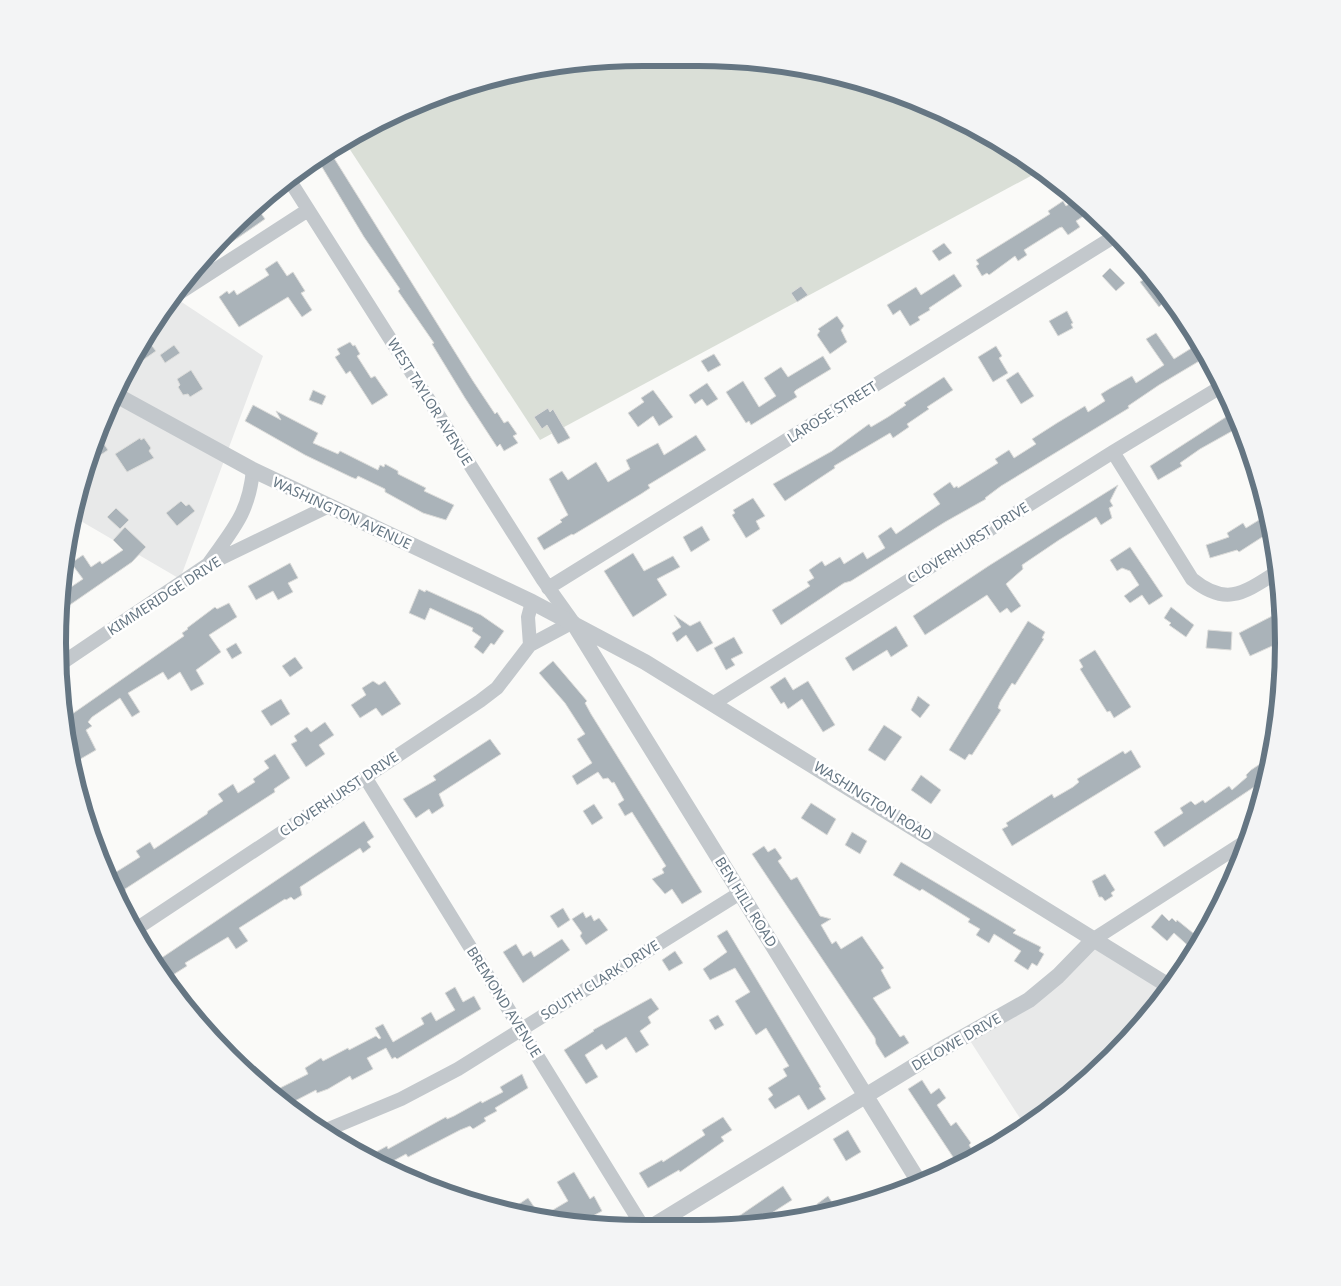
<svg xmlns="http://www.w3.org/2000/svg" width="1341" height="1286" font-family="'Noto Sans',sans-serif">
<rect width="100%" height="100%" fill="#fafaf8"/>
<path fill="#e8e9e9" d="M174,297L263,356L180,579L74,517L89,455L136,350Z
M1091,934L1171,983L1138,1029L1055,1107L1025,1126L967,1036L1031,999Z"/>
<path fill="#dadfd7" d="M643,58L774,62L886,88L990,136L1040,171L540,440L345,142L419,102L528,69Z"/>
<path fill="#aab3b9" stroke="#dcdcda" d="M329,150L473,381L495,414L497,412L504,423L508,421L517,434L513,436L518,443L504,451L500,444L497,447L465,398L432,344L434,343L398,291L400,289L364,237L316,157Z
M1078,198L1090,212L1076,221L1080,227L1068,235L1062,227L1059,228L1024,250L1027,255L1018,261L1015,256L989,275L987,273L982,276L976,266L979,264L976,260L1050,214L1048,211L1063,201L1066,206Z
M258,209L265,219L229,244L224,238Z
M944,243L952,253L939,261L932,251Z
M277,261L287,276L293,272L305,291L301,293L312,310L302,317L288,297L239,327L219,297L227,291L229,294L234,290L237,295L269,275L265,269Z
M1110,268L1125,283L1116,291L1102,276Z
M954,274L962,286L929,308L930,310L918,317L920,320L910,326L900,310L893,315L887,305L916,287L921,295Z
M1151,275L1169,297L1159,307L1140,282Z
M801,286L808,295L797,302L791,293Z
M1067,311L1073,323L1071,324L1073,328L1058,336L1049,321Z
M837,316L844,326L841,330L847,342L830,354L817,335L820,331L818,329Z
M1156,333L1174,359L1198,344L1206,357L1159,385L1128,406L1129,408L1001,486L985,498L986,499L945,522L851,581L844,583L781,625L772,610L810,586L807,582L814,578L809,570L822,561L825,566L840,557L844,564L863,552L867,559L885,548L878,536L891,527L896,534L940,504L933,494L950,482L954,488L957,486L958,488L998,463L995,459L1009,450L1014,458L1036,444L1032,439L1057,423L1085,406L1088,412L1105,401L1101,394L1109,389L1132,376L1136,383L1164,365L1146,339Z
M145,337L156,351L126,372L136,350Z
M350,342L353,346L355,345L360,354L357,356L371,378L375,376L388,395L372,405L350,371L346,374L335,357L340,354L337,349Z
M174,345L180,353L165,363L160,355Z
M996,346L1002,356L999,358L1008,373L993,382L978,357Z
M714,354L721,365L708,372L701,361Z
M823,356L831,369L796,390L794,392L797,397L751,425L749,421L746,423L726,392L743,381L759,407L776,396L764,378L781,367L788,377Z
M191,370L203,389L190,397L188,394L183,395L178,387L180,385L177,379Z
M1018,372L1034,396L1021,404L1006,380Z
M944,377L953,390L927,407L929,409L907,424L909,427L893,438L890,433L834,466L835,468L785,501L773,484L832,451L869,424L871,427L888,417L906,405L904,403Z
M707,383L718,399L707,406L702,399L695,404L689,395Z
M313,390L326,396L322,405L309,400Z
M653,390L673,417L659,426L653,416L638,427L628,413L644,402L641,398Z
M253,405L281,420L276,411L318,433L313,443L338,454L340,451L378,470L380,465L384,467L385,464L398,471V474L426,488L424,491L454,505L446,520L423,513L385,492V489L358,476L356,479L351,477L305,455L245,421Z
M548,408L550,412L553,409L570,438L558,444L547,425L542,429L534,417Z
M1226,417L1234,430L1200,449L1180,463L1182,466L1158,480L1150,466Z
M98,435L108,450L86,465L89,455Z
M696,435L706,450L648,485L650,488L641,494L573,535L572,534L544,550L537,538L562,522L560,520L568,515L549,479L562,471L568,480L596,462L608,482L630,469L626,460L658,443L664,455Z
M140,438L141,440L144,438L151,448L149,451L154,458L127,472L115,454Z
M1118,485L1110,501L1113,506L1109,508L1112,518L1101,525L1096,517L1059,540L1022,565L1023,569L1006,584L1021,606L1011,613L1007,608L1000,613L987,595L925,635L913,616L990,565Z
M753,498L765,516L756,521L760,529L746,538L732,515L735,513L733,510Z
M181,501L186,506L189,504L195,511L177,526L166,513Z
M116,508L129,520L120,529L107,517Z
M1267,515L1270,532L1239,552L1237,550L1210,558L1206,545L1229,537L1227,533L1243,523L1246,528Z
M702,526L710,540L691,552L683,537Z
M125,527L146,547L132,562L61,611L62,593L83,579L71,563L83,555L91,567L100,561L102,564L123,550L113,540Z
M1130,547L1163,596L1149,605L1142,595L1130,603L1124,596L1139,585L1130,571L1122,568L1117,571L1110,560Z
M633,553L644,571L673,556L680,567L657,579L667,595L633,617L604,571Z
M290,563L298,578L288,583L293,592L278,600L273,591L256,600L248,586Z
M419,589L425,592L426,590L481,615L504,631L494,645L491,643L483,654L474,647L481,637L472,631L473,628L430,608L425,620L409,613Z
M229,603L237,617L209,635L221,652L196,670L204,684L191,691L180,672L168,680L163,672L128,693L140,712L132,717L120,698L92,717L88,722L92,726L86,730L96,750L77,761L70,752L65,719L184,636L182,633L188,629L187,628L215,607L217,609Z
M1171,607L1194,625L1186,637L1169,625L1171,623L1164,618Z
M1282,611L1281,642L1250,656L1239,633Z
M674,615L690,626L700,621L713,643L697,652L686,635L677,642L672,633L681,627Z
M1028,621L1045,632L1042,638L1044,639L1015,685L1012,683L1000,702L998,708L1001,710L972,755L969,754L965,760L949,750Z
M896,626L908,646L891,657L887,650L853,671L845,658Z
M1208,630L1232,632L1231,650L1206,648Z
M734,637L743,653L731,659L735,665L726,670L714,648Z
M236,643L242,653L232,659L226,649Z
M1095,650L1131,707L1114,718L1110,711L1107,712L1080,669L1083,667L1079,660Z
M295,657L303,668L290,677L282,666Z
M553,661L587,701L585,703L591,714L702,892L682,904L672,889L665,894L652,879L664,873L662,869L666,866L632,812L625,816L618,804L624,800L614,782L612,783L608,778L603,779L598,772L577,785L572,776L592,763L577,739L585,734L565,703L539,673Z
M785,677L793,690L808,681L835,725L823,732L802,699L788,709L784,702L781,704L770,687Z
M373,681L379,685L385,681L401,704L382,716L376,708L360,718L351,705L366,695L362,688Z
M918,696L930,705L920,718L911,710Z
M281,699L290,714L271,726L261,711Z
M325,722L334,735L319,745L325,754L306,767L291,744L297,741L294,736L307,727L311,732Z
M884,725L902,737L885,761L868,750Z
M490,739L501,754L439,794L444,806L432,814L429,809L416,818L403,799L436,780L433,776Z
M1131,750L1141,767L1012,846L1002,829L1008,826L1006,823L1052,794L1054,798L1073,787L1079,782L1077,779L1123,751L1125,754Z
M275,754L290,778L274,789L275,792L125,889L126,890L116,897L109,879L114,876L113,874L140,857L136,851L150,842L154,849L207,814L208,811L223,801L218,794L233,784L238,793L255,782L253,779L269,768L264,761Z
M1263,762L1267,769L1264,783L1254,787L1164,847L1154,832L1183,813L1180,808L1191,801L1195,805L1203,800L1205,803L1229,786L1232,790L1247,777L1246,775L1251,770Z
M921,775L941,790L931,804L911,790Z
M811,803L836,819L827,835L801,818Z
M594,804L603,818L592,825L583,811Z
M364,821L374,837L367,842L371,847L363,853L360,848L300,887L302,895L294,900L291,897L286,900L285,899L239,928L248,941L236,949L228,937L185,963L187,966L168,978L157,961Z
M852,832L867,841L860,854L845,845Z
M764,846L768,852L775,848L782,858L778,861L791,880L797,877L820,916L831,919L821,925L832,944L836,941L841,949L862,936L884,968L881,970L891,988L873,998L900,1037L904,1035L909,1043L885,1058L876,1044L875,1038L752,854Z
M901,862L1016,930L1013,933L1041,947L1039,951L1044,954L1037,966L1032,963L1028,970L1014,961L1021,951L994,934L989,943L976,935L980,929L968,922L970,919L922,889L920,891L893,875Z
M1105,874L1115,890L1111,893L1113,896L1105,901L1102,897H1099L1092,881Z
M563,908L570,920L558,928L550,916Z
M583,912L586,918L591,915L594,921L599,918L608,930L586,945L580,936L582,933L572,919Z
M1162,914L1169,921L1172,918L1176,922L1177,920L1193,933L1196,930L1204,937L1194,951L1174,933L1167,941L1151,927Z
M727,930L821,1087L819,1088L826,1099L808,1110L799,1095L775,1109L768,1099L773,1095L768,1088L787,1076L783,1069L789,1066L766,1028L756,1035L735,1001L750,992L735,968L710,980L703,969L727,952L717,936Z
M562,939L570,950L523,983L503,952L516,944L523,956L531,951L534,957Z
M675,951L683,963L669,971L662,960Z
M455,987L463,1002L474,996L481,1009L397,1059L395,1057L392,1059L386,1048L367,1058L373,1069L352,1080L350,1076L328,1089L317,1093L316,1090L287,1105L284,1098L278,1099L274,1091L308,1074L305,1068L321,1058L323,1061L348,1048L349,1050L376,1036L379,1039L381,1038L375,1028L383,1024L393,1042L424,1024L421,1018L431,1012L436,1021L455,1010L445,993Z
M651,998L659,1009L648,1017L651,1023L640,1031L649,1045L636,1053L626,1037L606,1050L602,1044L585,1055L598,1077L586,1084L564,1050L594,1031L593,1030Z
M718,1015L724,1025L715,1030L709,1020Z
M522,1074L528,1088L495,1108L497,1111L484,1118L486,1121L473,1129L470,1126L460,1130L408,1157L406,1154L382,1167L367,1157L387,1146L388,1149L446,1117L447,1119L454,1116L481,1101L482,1103L503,1092L500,1087Z
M922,1080L931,1094L939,1088L946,1098L937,1105L951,1126L956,1122L971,1143L969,1145L975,1155L959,1166L908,1089Z
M723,1117L732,1130L721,1137L724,1141L680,1172L679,1170L648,1188L639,1173L662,1160L663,1162L705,1135L702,1130Z
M848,1130L861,1152L846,1161L833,1139Z
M574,1172L590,1199L594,1196L602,1211L580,1223L541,1217L568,1201L557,1182Z
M783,1186L792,1200L761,1220L763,1223L723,1227Z
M828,1196L835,1207L823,1213L817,1204Z
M528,1198L537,1211L531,1215L526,1214L519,1204Z"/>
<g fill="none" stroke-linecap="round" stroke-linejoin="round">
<path stroke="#c3c8cc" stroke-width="14" d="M176,295L308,210
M1113,452L1192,579C1226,607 1244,593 1277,572
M209,563C233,529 249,513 253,470
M548,588L1115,236
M530,645L528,617L532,602
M59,665L207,565L327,507
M714,703L1113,452L1224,385
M365,777L643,1227
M136,929L480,701L497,688L530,645L573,622L543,580L290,181
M1094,939L1248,840
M324,1131L401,1099L458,1069L740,893"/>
<path stroke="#c3c8cc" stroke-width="16" d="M116,395L253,470L532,602L645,662L1169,986
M574,624L919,1182
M651,1227L942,1049L1029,1000L1058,976L1094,939"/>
</g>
<g text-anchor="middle" stroke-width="5" stroke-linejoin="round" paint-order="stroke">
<g font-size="14" fill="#657683" stroke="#fff">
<text transform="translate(430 402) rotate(58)" y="5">WEST TAYLOR AVENUE</text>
<text transform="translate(832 412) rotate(-32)" y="5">LAROSE STREET</text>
<text transform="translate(342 513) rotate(25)" y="5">WASHINGTON AVENUE</text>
<text transform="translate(968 543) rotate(-32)" y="5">CLOVERHURST DRIVE</text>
<text transform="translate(164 596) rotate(-33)" y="5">KIMMERIDGE DRIVE</text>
<text transform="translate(339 794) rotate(-34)" y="5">CLOVERHURST DRIVE</text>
<text transform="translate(873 801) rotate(32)" y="5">WASHINGTON ROAD</text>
<text transform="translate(746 902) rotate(58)" y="5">BEN HILL ROAD</text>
<text transform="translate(600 980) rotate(-32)" y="5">SOUTH CLARK DRIVE</text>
<text transform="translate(504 1002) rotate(58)" y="5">BREMOND AVENUE</text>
<text transform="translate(956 1042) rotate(-30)" y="5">DELOWE DRIVE</text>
</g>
</g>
<path d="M0 0H1341V1286H0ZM643 66H698A577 577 0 0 1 1275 643V643A577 577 0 0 1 698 1220H643A577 577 0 0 1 66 643V643A577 577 0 0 1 643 66Z" fill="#f3f4f5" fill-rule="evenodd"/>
<path fill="none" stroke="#657683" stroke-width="6" d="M643 66H698A577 577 0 0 1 1275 643V643A577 577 0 0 1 698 1220H643A577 577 0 0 1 66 643V643A577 577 0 0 1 643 66Z"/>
</svg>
